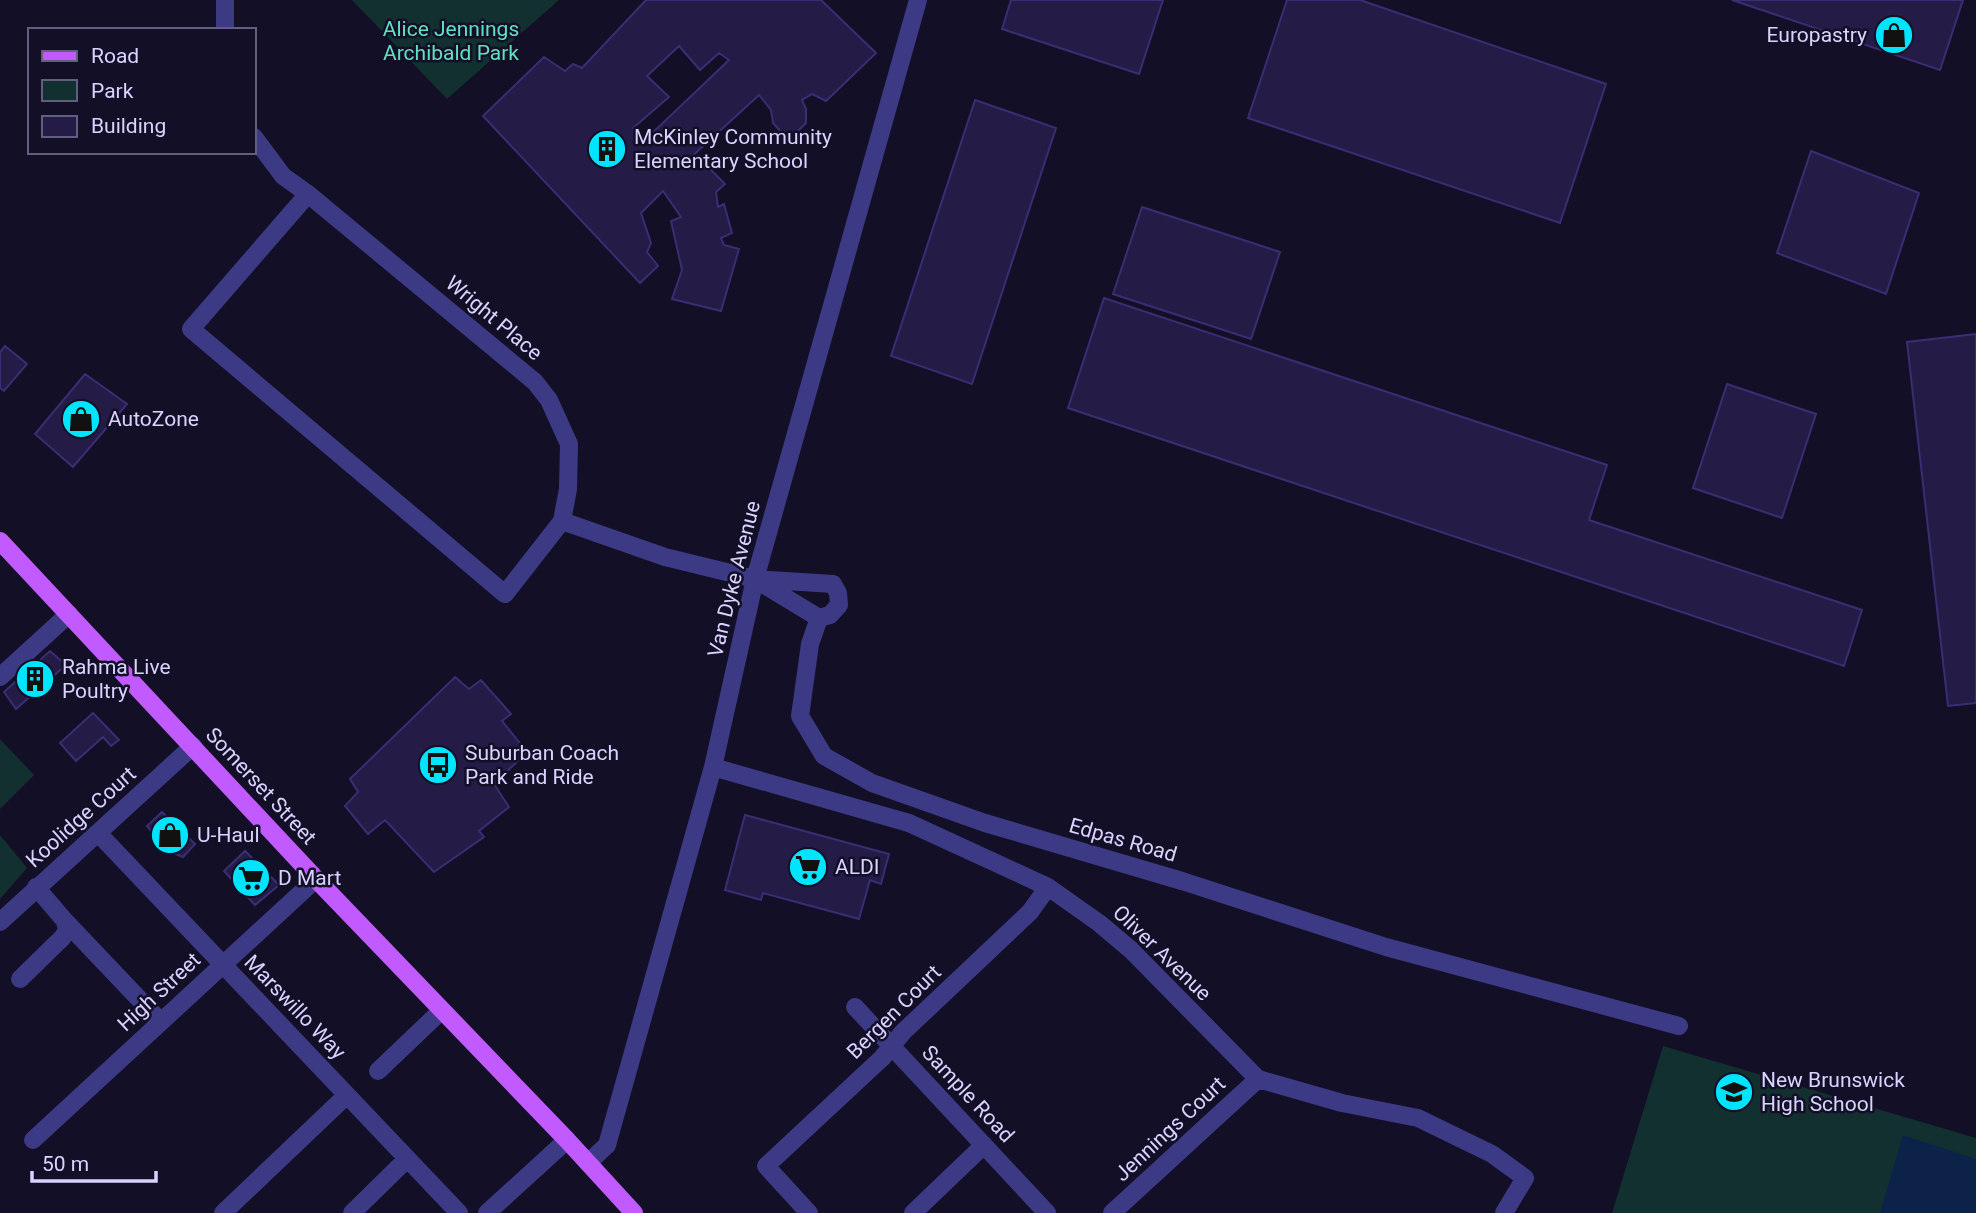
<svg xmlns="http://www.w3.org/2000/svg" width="1976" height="1213" font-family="Roboto,sans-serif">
<rect width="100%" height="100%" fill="#130f26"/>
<path fill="#12302f" d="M352,0H559L447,99Z
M0,739L34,775L0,809Z
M0,835L27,868L0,899Z
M1663,1046L1976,1138V1213H1612Z"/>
<path fill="#0c2248" d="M1903,1135L1976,1159V1213H1880Z"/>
<path fill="#241b47" stroke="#3b2d73" stroke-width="2" fill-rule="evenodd" d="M646,0H821L876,53L826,101L812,94L802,100L806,109V123L794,135L783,134L773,123L771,110L759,95L688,160L692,169L696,163L705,164L725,184L716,192L718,207L724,204L732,233L721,238L724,245L739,249L721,311L672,299L682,270L671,221L681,217L663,191L641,213L651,243L647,252L658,266L640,283L483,116L544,57L565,71L573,64L582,68ZM679,46L700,70L719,53L729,60L646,139L633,128L669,97L647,76Z
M1011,0H1163L1139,74L1002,29Z
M1287,0H1360L1606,84L1560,223L1248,118Z
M1732,0H1963L1940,70Z
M975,100L1056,128L972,384L891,356Z
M1811,151L1919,193L1886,294L1777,253Z
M1142,207L1280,252L1251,339L1113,294Z
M1104,298L1607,465L1589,520L1862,610L1844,666L1068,408Z
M1976,334V703L1948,706L1907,342Z
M5,346L27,364L4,391L0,388V352Z
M85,374L127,404L73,467L35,434Z
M1727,384L1816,414L1782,518L1693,488Z
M50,651L66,665L16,709L4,692Z
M455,677L469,689L481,680L511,714L502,721L527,752L494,784L509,807L479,831L484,837L434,872L385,820L368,834L345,806L358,792L350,779Z
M93,713L119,740L111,746L103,737L76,761L60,743Z
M162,812L195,844L183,857L168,851L147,826Z
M745,815L889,854L881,884L870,880L859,919L763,893L761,900L725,890Z
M245,851L279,885L255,905L224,871Z"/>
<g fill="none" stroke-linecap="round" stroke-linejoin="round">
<path stroke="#3d3a85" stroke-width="18" d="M225,0V30
M254,137L283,176L308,194L535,382L549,400L569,444L568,489L562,521L505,594L191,329L308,194
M562,521L665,557L755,579L833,584L838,593L839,605L830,615L819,618
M758,581L819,618
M819,618L810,644L800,716L824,756L872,783L985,823L1182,881L1386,947L1679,1026
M0,677L69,614
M713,767L909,823L1048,887L1099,923L1131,950L1258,1079L1342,1103L1418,1118L1492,1154L1525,1178L1504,1213
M98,833L459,1213
M65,921L160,1021
M0,922L193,746
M20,979L62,938L67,931L65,921L36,887
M855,1007L1047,1213
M378,1071L442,1010
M33,1140L316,879
M588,1163L607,1145L713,767L755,579L918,0
M223,1213L347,1095
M352,1213L407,1159
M487,1213L567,1140
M809,1213L766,1166L882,1058L903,1032L1030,912L1048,887
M913,1213L984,1145
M1112,1213L1258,1079"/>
<path stroke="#c25bff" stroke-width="18" d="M0,541L316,879L567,1140L634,1213"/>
</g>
<defs>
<g id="shop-disc" transform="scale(2.0125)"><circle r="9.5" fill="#00e5ff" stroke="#130f26"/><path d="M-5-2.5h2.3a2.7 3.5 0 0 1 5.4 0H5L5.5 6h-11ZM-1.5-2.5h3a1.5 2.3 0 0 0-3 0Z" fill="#111"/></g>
<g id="building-disc" transform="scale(2.0125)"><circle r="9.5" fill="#00e5ff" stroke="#130f26"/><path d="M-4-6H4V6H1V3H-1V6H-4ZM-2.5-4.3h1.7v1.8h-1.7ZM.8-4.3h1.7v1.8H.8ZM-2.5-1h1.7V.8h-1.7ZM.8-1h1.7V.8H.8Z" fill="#111"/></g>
<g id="bus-disc" transform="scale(2.0125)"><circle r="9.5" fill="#00e5ff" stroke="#130f26"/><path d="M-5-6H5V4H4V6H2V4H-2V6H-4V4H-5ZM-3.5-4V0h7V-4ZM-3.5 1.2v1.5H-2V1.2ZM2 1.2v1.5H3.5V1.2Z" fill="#111"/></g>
<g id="supermarket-disc" transform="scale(2.0125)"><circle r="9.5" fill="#00e5ff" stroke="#130f26"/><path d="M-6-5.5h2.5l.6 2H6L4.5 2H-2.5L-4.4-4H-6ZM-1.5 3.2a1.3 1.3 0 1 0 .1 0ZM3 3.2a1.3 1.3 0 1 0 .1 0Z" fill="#111"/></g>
<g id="school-disc" transform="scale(2.0125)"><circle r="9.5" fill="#00e5ff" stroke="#130f26"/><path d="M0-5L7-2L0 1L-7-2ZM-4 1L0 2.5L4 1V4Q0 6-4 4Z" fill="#111"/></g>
</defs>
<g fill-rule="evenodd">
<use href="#shop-disc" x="1894" y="35"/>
<use href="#building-disc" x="607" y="149"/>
<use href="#shop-disc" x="81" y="419"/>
<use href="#building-disc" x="35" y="679"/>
<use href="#bus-disc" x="438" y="765"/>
<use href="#shop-disc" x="170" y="835"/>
<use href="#supermarket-disc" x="808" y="867"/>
<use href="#supermarket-disc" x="251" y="878"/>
<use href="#school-disc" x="1734" y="1092"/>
</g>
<g text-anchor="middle" stroke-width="5" stroke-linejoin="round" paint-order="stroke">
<g font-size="21" fill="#5fe0c0" stroke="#130f26">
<text x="451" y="36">Alice Jennings<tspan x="451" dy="24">Archibald Park</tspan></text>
</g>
<g font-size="21" fill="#d9d4ff" stroke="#130f26" text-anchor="start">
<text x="1867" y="42" text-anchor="end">Europastry</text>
<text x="634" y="144">McKinley Community<tspan x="634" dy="24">Elementary School</tspan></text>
<text x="108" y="426">AutoZone</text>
<text x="62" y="674">Rahma Live<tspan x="62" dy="24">Poultry</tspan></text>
<text x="465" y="760">Suburban Coach<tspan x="465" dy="24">Park and Ride</tspan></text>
<text x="197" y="842">U-Haul</text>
<text x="835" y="874">ALDI</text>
<text x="278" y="885">D Mart</text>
<text x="1761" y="1087">New Brunswick<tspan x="1761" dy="24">High School</tspan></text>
</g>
<g font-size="21" fill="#d9d4ff" stroke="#130f26">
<text transform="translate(494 318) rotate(40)" y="7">Wright Place</text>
<text transform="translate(734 579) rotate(-76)" y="7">Van Dyke Avenue</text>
<text transform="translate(261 786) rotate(47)" y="7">Somerset Street</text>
<text transform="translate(81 817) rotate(-42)" y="7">Koolidge Court</text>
<text transform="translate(1123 840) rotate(16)" y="7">Edpas Road</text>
<text transform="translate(1162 953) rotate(44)" y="7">Oliver Avenue</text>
<text transform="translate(159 992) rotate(-43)" y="7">High Street</text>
<text transform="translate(295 1007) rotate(46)" y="7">Marswillo Way</text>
<text transform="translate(894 1012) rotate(-45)" y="7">Bergen Court</text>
<text transform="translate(968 1094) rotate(47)" y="7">Sample Road</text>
<text transform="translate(1170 1129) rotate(-43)" y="7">Jennings Court</text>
</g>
</g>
<rect x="28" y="28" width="228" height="126" fill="#130f26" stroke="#625e7d" stroke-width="2"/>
<rect x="42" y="51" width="35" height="10" fill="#c25bff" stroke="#625e7d" stroke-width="2"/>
<text x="91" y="63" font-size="21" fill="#d9d4ff">Road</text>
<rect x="42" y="80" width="35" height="21" fill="#12302f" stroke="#625e7d" stroke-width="2"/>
<text x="91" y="98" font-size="21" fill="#d9d4ff">Park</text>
<rect x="42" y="116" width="35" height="21" fill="#241b47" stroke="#625e7d" stroke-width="2"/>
<text x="91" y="133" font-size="21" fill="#d9d4ff">Building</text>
<path d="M32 1171v10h124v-10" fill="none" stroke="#d9d4ff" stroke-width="3.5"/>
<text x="42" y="1171" font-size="21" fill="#d9d4ff" stroke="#130f26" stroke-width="5" paint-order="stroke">50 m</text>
</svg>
